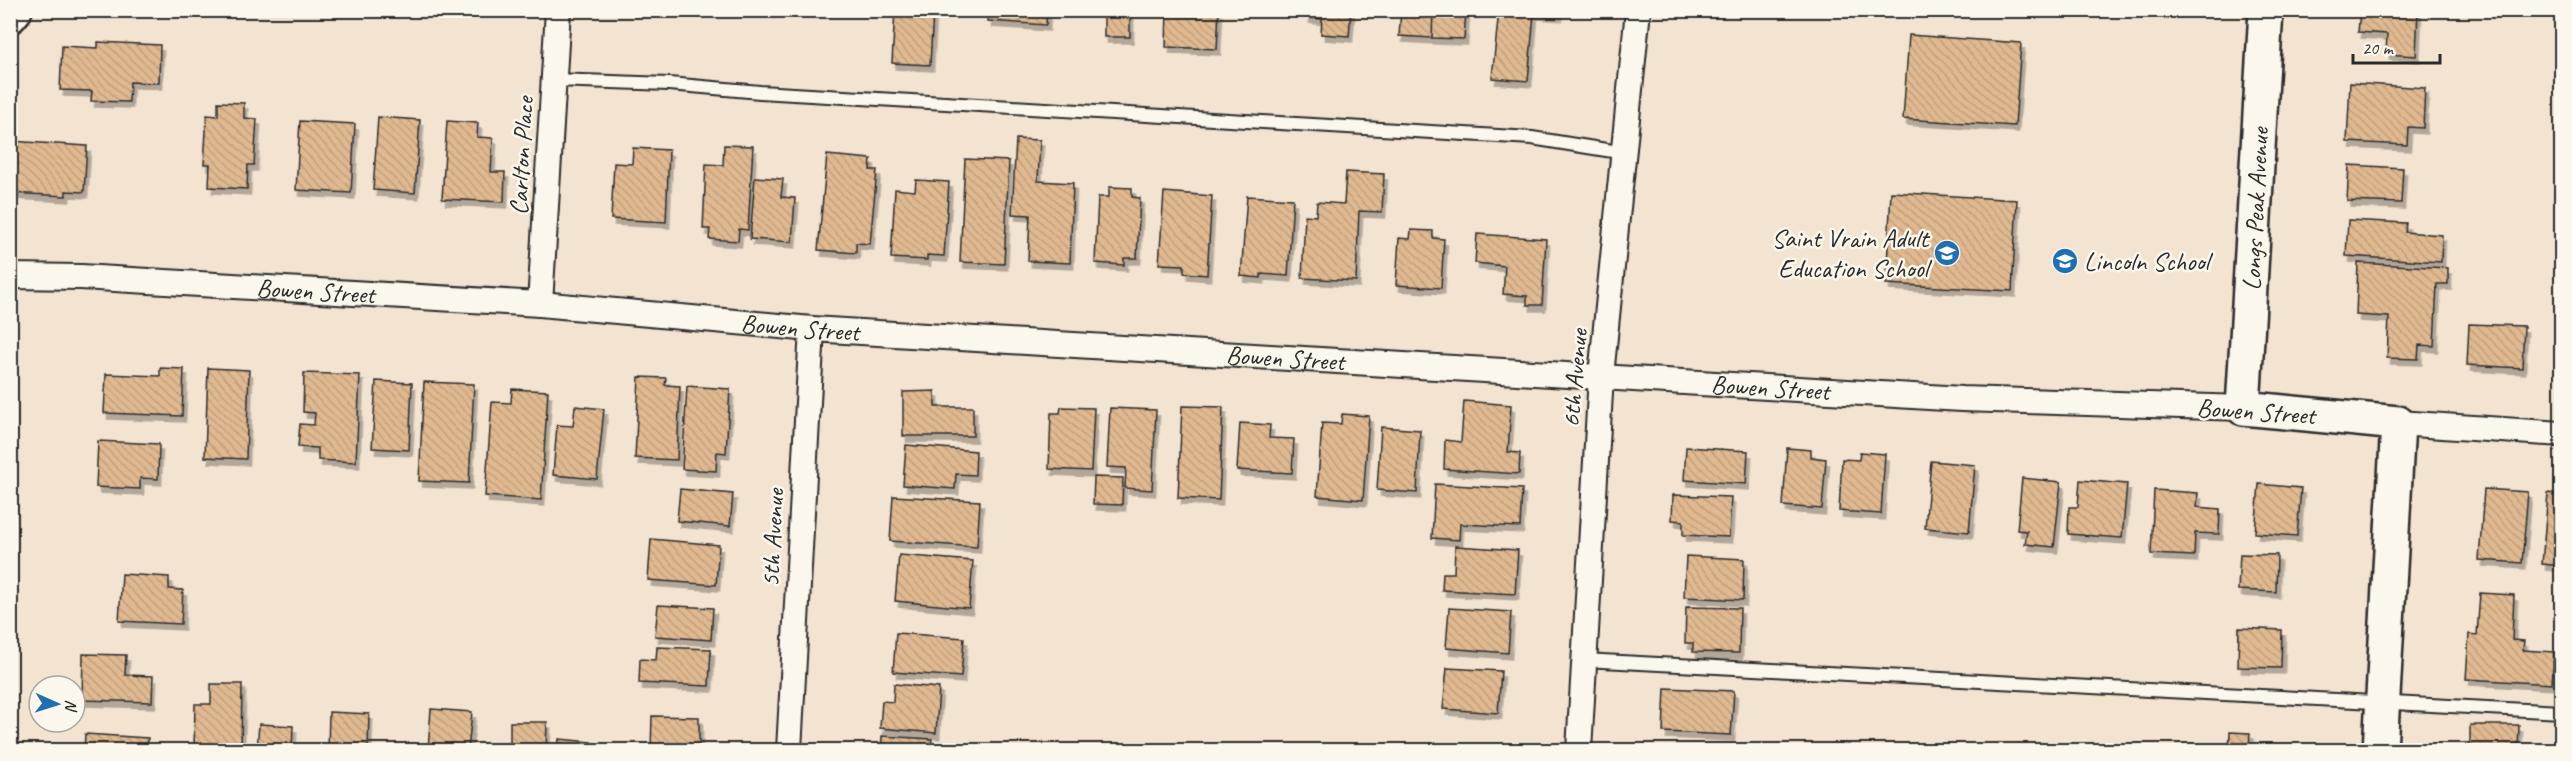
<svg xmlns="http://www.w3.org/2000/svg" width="2572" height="761" font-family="Caveat,sans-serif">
<defs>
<pattern id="building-back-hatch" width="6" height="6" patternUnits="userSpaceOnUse" patternTransform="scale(1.5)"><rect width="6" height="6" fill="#e0b991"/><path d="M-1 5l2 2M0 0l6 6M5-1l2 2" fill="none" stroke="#c09f7d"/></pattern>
<filter id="shadow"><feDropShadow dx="3.5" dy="6" stdDeviation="0" flood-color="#0004"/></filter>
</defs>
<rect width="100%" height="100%" fill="#f3e4d1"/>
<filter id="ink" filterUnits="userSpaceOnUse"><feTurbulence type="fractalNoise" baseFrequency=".0167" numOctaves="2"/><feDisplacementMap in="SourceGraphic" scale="12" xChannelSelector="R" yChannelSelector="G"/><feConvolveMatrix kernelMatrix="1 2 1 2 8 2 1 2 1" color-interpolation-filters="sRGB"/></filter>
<g filter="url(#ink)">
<path fill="url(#building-back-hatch)" stroke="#2b2b2b" stroke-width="1.5" filter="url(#shadow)" d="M895,10H944V13L933,12L930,65L892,63Z
M989,10H1047L1046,25L988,21Z
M1104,10H1130V37H1104Z
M1167,10H1219L1217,49L1166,47Z
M1306,10H1351L1349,36L1321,34L1322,19L1306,17Z
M1401,10H1433L1432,38L1399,36Z
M1433,10H1466L1464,39L1432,38Z
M1499,10H1559V15L1534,13L1528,81L1492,78Z
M2360,10H2418L2416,56L2386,54L2387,34L2358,32Z
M1909,35L2021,43L2015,126L1903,119Z
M98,42L160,45L159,83L130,82L129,102L91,101L92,91L60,90L62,46L98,48Z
M2350,83L2425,88L2423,128L2408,127L2407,145L2347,142Z
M218,102L244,103V118L257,119L254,165H248L247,189L209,187L210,164H204L207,115L218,116Z
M378,117L420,120L415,193L373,190Z
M300,121L355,124L351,193L296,190Z
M447,121L478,123L477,137L493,138L491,172H505L504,202L442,199Z
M1016,139L1040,140L1038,181L1073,183L1070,263L1028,261L1030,215L1012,214Z
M10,141L87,146L84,192L66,191V196L10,193Z
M724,145L753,146L748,230L739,229L738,241L709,239L710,229H703L706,164L723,165Z
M633,148L669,150L666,222L611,219L614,163L632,164Z
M827,155L871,159L870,170H877L870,244L856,243V253L818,250Z
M965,159L1009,161L1004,264L960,262Z
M2349,165L2403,168L2401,203L2347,201Z
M1346,172L1384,174L1382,212L1359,211L1356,281L1302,278L1305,215L1316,216L1317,202L1344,204Z
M755,177L783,179L781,197L795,198L792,242L750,239Z
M916,180L949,182L944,256L927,255V260L891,258L895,189L915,191Z
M1109,187L1132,188V197L1140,198L1137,258H1124V265L1095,263L1098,197H1109Z
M1164,192L1212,196L1207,275L1184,273V265L1159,264Z
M1891,192L2017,200L2012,291L1886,284Z
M1247,196L1293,199L1288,276L1261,274V278L1241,276Z
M2348,220L2406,223L2405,232L2442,235L2441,262L2346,256Z
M1411,230L1433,231V238L1444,239L1441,288L1396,285L1399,238L1410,239Z
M1477,234L1546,239L1542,305H1527V296L1503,294L1505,266L1475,263Z
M2358,263L2448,268V284H2437L2434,346L2419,345L2418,359L2387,358L2389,317L2356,315Z
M2469,324L2524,326L2522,368L2467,365Z
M160,368L184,369L182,416L104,413L106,374L160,376Z
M208,368L249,370L246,459L205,457Z
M304,373L360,375L356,462L318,460V448L298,447L300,424L314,425L315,413L303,412Z
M639,377L666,378L665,385L680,386L677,460L635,458Z
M376,381L412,383L409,450L372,448Z
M424,382L474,384L469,483L419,481Z
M687,386L730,389L726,453L717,452L716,471L682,469Z
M512,389L548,391L541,500L485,496L492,402L511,403Z
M935,391V407H973V436H903V392Z
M1464,401L1511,405L1508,452L1520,453L1519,474L1444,469L1445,440L1461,442Z
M575,406L604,409L597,479L553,475L557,425L573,426Z
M1182,406L1223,407L1219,500L1178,498Z
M1061,407L1094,408L1091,471L1049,469L1051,413H1060Z
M1110,408L1156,410L1152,490L1125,488L1126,468L1107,467Z
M1342,414L1369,416L1363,500L1317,496L1322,423L1341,424Z
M1240,423L1270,425L1269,438L1294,439L1292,473L1237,470Z
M1381,427L1420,430L1417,493L1377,490Z
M98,441L159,444L158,479L140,478V489L96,487Z
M906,445L976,451L975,475L956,474L955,489L903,485Z
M1686,447L1748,451L1746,484L1684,480Z
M1787,448L1811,450V457L1826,459L1822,509L1783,506Z
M1860,452L1885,454L1881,514L1839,511L1842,459L1859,460Z
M1931,461L1975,465L1969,532L1925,528Z
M1094,477L1123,478L1122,505L1093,504Z
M2022,478L2061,482L2054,547L2025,544L2027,531L2017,530Z
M2080,480L2127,484L2122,538L2068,534L2069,507H2078Z
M1435,484L1522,489L1520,527L1460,524L1459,540L1432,538Z
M2259,484L2301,488L2297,536L2255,533Z
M680,489L733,494L730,526L677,521Z
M2484,489L2528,492L2522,563L2479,560Z
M2154,490L2198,493L2197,507L2220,509L2219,534L2195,533L2194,556L2151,554Z
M2548,493L2562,495V566L2542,564Z
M1673,495L1731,497L1729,537L1683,535V521L1672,520Z
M893,496L980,501L977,547L890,541Z
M651,539L719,545L716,585L648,580Z
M1455,546L1518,550L1515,594L1442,590L1443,573H1454Z
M2240,554L2277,555L2276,592L2238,590Z
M899,555L973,561L969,608L895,601Z
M1686,556L1744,559L1743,600L1684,597Z
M122,574L169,577V589L183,590L181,624L119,621Z
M2480,593L2514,595L2512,640L2524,641L2523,650L2554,652L2552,684L2466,679L2469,634L2477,635Z
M658,605L713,608L711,640L655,636Z
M1686,607L1740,608L1739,653L1693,652V643H1685Z
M1449,608L1511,612L1508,653L1446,648Z
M2239,628L2282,630L2281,668L2238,667Z
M896,633L964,638L961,677L893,672Z
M657,647L711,649L709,686L639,683L640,659L656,660Z
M83,654L126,655L125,675L153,676L152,702L82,700Z
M1447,668L1501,671L1498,713L1443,709Z
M211,684H242L241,750H194L195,704H211Z
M894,684L939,688L936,733L880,728L882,701L893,702Z
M1665,688L1734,691L1731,735L1663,732Z
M431,709L472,712L468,750H428Z
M329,712L369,714L368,750H328Z
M652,716L699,717V750H651Z
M510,722H547L546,750H510Z
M259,724L293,726L292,750H257Z
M2470,725H2519L2518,750H2470Z
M2230,732L2250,733L2249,748L2277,750H2229Z
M85,734L148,738L147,750H84Z
M882,736L932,739L931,750H881Z
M559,739L591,742L590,750H558Z"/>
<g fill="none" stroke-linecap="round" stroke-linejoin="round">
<g stroke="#2b2b2b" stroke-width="16">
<path id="lane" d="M554,80L669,84L760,92L1532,138L1625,153
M1583,660L2562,712"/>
</g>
<g stroke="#2b2b2b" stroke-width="28">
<g id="street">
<path id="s1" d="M10,276L81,277L540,304L812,329L1962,399L2243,408"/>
<path d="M540,304L558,10"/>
<path d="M2398,423L2562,434"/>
<path d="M789,750L812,329"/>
<path d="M1579,750L1601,376L1638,10"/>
</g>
</g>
<g stroke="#2b2b2b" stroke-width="38">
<path id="secondary" d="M2266,10L2243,408L2398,423L2380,750
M10,16L15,10"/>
</g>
<use href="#lane" stroke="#fbf7ec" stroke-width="12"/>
<use href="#street" stroke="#fbf7ec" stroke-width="24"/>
<use href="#secondary" stroke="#fbf7ec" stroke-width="33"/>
</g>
</g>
<defs>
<g id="school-disc" transform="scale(1.35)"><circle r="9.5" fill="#1f6fb2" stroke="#fbf7ec"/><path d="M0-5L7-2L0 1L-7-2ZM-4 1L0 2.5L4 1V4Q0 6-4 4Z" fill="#fff"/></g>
</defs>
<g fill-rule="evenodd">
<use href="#school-disc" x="1947" y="253"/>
<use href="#school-disc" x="2065" y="261"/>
</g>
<g text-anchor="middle" stroke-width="5" stroke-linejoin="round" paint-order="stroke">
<g font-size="26" fill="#2b2b2b" stroke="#fbf7ec">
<text transform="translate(521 156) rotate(-87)" y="9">Carlton Place</text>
<text transform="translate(2255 209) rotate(-87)" y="9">Longs Peak Avenue</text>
<text dy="9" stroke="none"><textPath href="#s1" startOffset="306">Bowen Street</textPath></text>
<text dy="9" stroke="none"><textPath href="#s1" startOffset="792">Bowen Street</textPath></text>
<text dy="9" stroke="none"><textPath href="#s1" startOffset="1278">Bowen Street</textPath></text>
<text transform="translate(1574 378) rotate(-85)" y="9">6th Avenue</text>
<text dy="9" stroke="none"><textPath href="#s1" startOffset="1764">Bowen Street</textPath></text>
<text transform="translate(2256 411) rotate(4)" y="9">Bowen Street</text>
<text transform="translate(772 538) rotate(-87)" y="9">5th Avenue</text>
</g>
<g font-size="26" fill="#2b2b2b" stroke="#fbf7ec" text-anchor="end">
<text x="1928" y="247">Saint Vrain Adult<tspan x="1928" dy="30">Education School</tspan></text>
<text x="2084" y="270" text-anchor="start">Lincoln School</text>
</g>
</g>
<rect width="2572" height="761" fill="none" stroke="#fbf7ec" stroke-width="36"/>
<rect x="18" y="18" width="2536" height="725" fill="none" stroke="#2b2b2b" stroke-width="2" filter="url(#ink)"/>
<g transform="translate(57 704) rotate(93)"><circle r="28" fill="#fbf7ec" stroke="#a8a59f" stroke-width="1.5"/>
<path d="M0-4.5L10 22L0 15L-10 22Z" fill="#1f6fb2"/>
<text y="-9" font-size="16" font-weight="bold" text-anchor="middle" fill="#2b2b2b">N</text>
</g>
<path d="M2353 54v9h87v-9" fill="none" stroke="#2b2b2b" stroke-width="3"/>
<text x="2362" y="54" font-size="18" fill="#2b2b2b" stroke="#fbf7ec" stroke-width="4.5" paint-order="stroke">20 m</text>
</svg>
